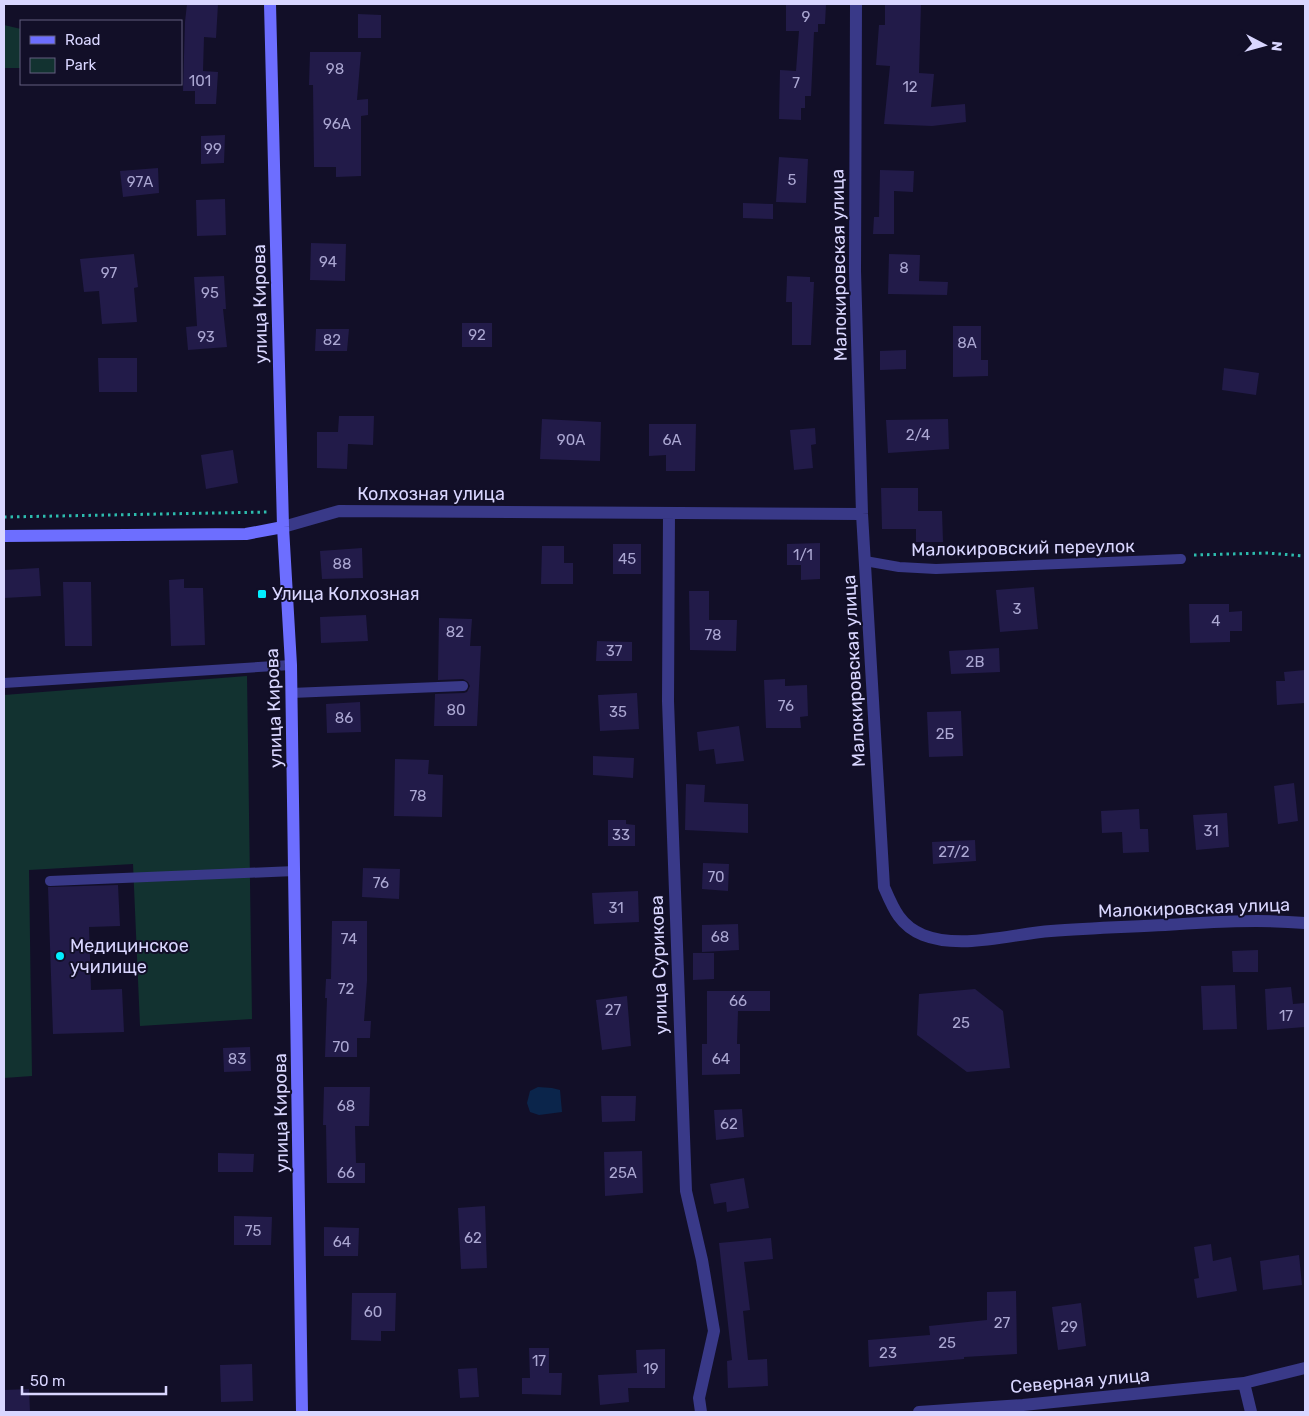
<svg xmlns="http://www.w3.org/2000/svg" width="1309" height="1416" font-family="Rubik,sans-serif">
<rect width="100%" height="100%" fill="#120f28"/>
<path fill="#123230" d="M4,25L21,29V68H4Z
M247,676L252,1019L140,1026L133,864L29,870L32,1076L4,1078V695Z"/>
<path fill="#0b254b" d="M538,1087L552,1088L560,1090L562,1112L539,1115L530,1112L527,1103L530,1091Z"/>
<path fill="#221b49" d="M187,4H218L216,38L204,37L203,71L218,72L216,104H195V91H183L185,22Z
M786,4H826L825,24H818V32H814L811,96H805V108H801V120L779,119L780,70L796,71L799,31H786Z
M885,4H921L919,73L934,74L931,107L965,104L966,122L932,126L884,124L890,66L876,65L879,25H885Z
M358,14L381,15V38H358Z
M310,52H361L357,100L368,99V115L361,116V176L336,177V167H314L313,85H309Z
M225,135L224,163L201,164V136Z
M779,157L808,159L806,203L776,202Z
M158,168L159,193L123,197L120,171Z
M880,170L914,171L913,192L894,191V234H873L874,217H879Z
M225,199L226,235L197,236L196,200Z
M743,203L773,204V219L743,218Z
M311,243L346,244L345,281L310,280Z
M134,254L138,287L134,288L137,322L102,324L99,291L84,292L80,259Z
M889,254L920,255L919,281L948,282L947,295L888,294Z
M224,276L226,309H223L227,347L188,350L186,327L197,326L194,277Z
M787,276L810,277V282H814L811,345H792V302H786Z
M462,323H492V347H462Z
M953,326H981V360H988V376L953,377Z
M316,329H349L347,351H315Z
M906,350V369L880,370V351Z
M98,358H137V392H99Z
M1224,368L1259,373L1256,395L1222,390Z
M339,416H374L373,445L348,444L347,469L317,468V432H338Z
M542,419L601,422L600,461L540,459Z
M948,419L949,449L888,453L886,420Z
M649,424H696L695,471H666V455L649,456Z
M815,428L816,444L811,445L813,468L794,470L790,430Z
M233,450L238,483L206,489L201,455Z
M881,488H918V511H942L943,542H916V529H882Z
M820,543V579L801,580V565H787V544Z
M613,544H641V574H613Z
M542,546H564V563H573V584H541Z
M362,548L363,578L322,579L320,551Z
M39,568L41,596L4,598V570Z
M184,579V588H203L205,645L171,646L169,580Z
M63,582H91L92,646H65Z
M1034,587L1038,629L1000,632L996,590Z
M689,591H709V620H737L736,651L690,650Z
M1189,604H1229V612L1242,611V631H1230V642L1190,643Z
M366,615L368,641L321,643L320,617Z
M439,618L472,619L470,646H481L477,726H434L435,694L464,693L467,692L470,686L468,682L463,679L438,680Z
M597,641L632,642V661H596Z
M999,648L1000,672L951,674L949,651Z
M1305,670V703L1277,705L1276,681H1285L1284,672Z
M785,679V686L807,685L808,716L800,717L801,728H766L764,680Z
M637,693L639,729L600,731L598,695Z
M360,702L361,732L327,733L326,704Z
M961,711L963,756L929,757L927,712Z
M739,726L744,761L716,764L714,749L699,751L697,732Z
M593,756L634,758L633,778L593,775Z
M395,759L429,760L428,774L443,775L442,817L394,816Z
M1294,783L1298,821L1278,824L1274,786Z
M686,784L705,785L704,802L748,804V833L685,830Z
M1139,809L1140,829H1148L1149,852L1123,853L1122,832L1102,833L1101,811Z
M1227,813L1229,847L1196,850L1193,815Z
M608,820H626V824L635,825V846H608Z
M975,840L976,861L933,864L932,842Z
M703,863L729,864L728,891L702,889Z
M363,868L400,869L399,899L362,897Z
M118,885L120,926L89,927L91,990L122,989L124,1032L53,1034L48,887Z
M638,891L639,922L594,924L592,893Z
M332,921H367V981L364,1021H371L370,1038H357V1057H325L327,998H325L326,979H331Z
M738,924L739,950L702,952V925Z
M1258,950V972H1233L1232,951Z
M693,953H714V979L693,980Z
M1235,985L1237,1029L1203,1030L1201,986Z
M1291,987L1293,1004L1305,1003V1027L1267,1030L1265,989Z
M975,989L1003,1011L1010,1068L967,1072L917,1035L919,994Z
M707,991H770V1011H738L737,1044H740V1074L702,1075V1044H707Z
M627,996L631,1046L602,1050L596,1000Z
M250,1047L251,1071L224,1072L223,1048Z
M324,1087H370L369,1126H355L356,1163H365V1183H327L326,1125H323Z
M601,1096H636L635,1121L602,1122Z
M742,1109L744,1137L716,1140L714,1110Z
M642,1151L643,1193L605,1196L604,1152Z
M218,1153L254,1154L253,1172H218Z
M744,1178L749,1208L727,1212L726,1202L714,1204L710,1184Z
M485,1206L487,1268L461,1269L458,1208Z
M234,1216L272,1217L271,1245H234Z
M324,1227L359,1228L358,1256H324Z
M771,1238L773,1259L744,1262L750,1310L743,1311L748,1360L767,1359L768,1386L728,1388L727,1361L732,1360L719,1243Z
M1211,1244L1213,1261L1231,1257L1237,1291L1197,1298L1194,1279L1199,1278L1194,1247Z
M1299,1255L1302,1285L1263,1290L1260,1261Z
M1016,1291L1017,1354L964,1357V1359L869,1367L868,1340L930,1335L929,1326L987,1320V1292Z
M352,1293H396L395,1331H381V1341L351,1340Z
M1081,1303L1086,1346L1058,1350L1052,1307Z
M529,1348H549V1373H562L561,1395L522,1394V1378H530Z
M665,1349V1388H628L629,1402L600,1405L598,1375L637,1373L636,1350Z
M252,1364L253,1401L221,1402L220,1365Z
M477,1368L479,1397L460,1398L458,1369Z
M29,1389L30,1412H4V1390Z"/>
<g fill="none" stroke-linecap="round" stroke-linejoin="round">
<path stroke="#2dbcae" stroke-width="3" stroke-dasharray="2.5 4" stroke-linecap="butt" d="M4,517L267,512
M1194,555L1267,553L1305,556"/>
<path stroke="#393988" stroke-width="10" d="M865,561L899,567L936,569L1181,559
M4,683L291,665
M291,693L463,686
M50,881L295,871"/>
<path stroke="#393988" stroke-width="12" d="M856,4L855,271L862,514L884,887C893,908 900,926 923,935C961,950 1011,934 1051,931C1089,928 1127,927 1165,925C1211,922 1259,919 1305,923
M669,513L668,701L686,1191L702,1260L714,1331L699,1398L701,1412
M283,527L339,511L862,514
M919,1412L1023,1405L1244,1383
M1251,1412L1244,1383L1305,1368"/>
<path stroke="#6d6eff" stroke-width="12" d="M270,4L283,527L291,665L302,1412
M4,536L246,534L283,527"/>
</g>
<g fill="#02eeff" stroke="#120f28" stroke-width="2">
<rect x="257" y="589" width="10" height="10" rx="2.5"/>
<circle cx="60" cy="956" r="5"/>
</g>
<g text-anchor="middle" stroke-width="4" stroke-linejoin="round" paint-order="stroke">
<g font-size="15" fill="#aba7d2">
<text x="806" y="22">9</text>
<text x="335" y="74">98</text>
<text x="200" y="86">101</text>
<text x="796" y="88">7</text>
<text x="910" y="92">12</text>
<text x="337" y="129">96А</text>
<text x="213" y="154">99</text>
<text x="792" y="185">5</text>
<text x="140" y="187">97А</text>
<text x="328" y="267">94</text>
<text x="904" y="273">8</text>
<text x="109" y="278">97</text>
<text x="210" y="298">95</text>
<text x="477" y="340">92</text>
<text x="206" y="342">93</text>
<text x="332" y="345">82</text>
<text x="967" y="348">8А</text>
<text x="918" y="440">2/4</text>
<text x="571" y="445">90А</text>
<text x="672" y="445">6А</text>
<text x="803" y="560">1/1</text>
<text x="627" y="564">45</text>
<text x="342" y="569">88</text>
<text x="1017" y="614">3</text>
<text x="1216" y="626">4</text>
<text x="455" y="637">82</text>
<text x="713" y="640">78</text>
<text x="614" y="656">37</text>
<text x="975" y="667">2В</text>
<text x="786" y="711">76</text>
<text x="456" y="715">80</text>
<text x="618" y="717">35</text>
<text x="344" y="723">86</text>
<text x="945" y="739">2Б</text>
<text x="418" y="801">78</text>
<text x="1211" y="836">31</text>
<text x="621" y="840">33</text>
<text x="954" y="857">27/2</text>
<text x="716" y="882">70</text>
<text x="381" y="888">76</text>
<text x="616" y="913">31</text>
<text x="720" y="942">68</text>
<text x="349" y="944">74</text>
<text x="346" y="994">72</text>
<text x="738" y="1006">66</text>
<text x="613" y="1015">27</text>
<text x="1286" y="1021">17</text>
<text x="961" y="1028">25</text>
<text x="341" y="1052">70</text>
<text x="237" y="1064">83</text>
<text x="721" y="1064">64</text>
<text x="346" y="1111">68</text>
<text x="729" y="1129">62</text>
<text x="346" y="1178">66</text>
<text x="623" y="1178">25А</text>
<text x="253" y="1236">75</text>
<text x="473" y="1243">62</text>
<text x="342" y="1247">64</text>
<text x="373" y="1317">60</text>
<text x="1002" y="1328">27</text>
<text x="1069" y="1332">29</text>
<text x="947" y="1348">25</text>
<text x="888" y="1358">23</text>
<text x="539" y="1366">17</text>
<text x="651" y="1374">19</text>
</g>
<g font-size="18" fill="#d9d6ff" stroke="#120f28">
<text transform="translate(839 265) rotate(-91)" y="6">Малокировская улица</text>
<text transform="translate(260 304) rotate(-91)" y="6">улица Кирова</text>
<text x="431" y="500">Колхозная улица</text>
<text transform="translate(1023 548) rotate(-1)" y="6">Малокировский переулок</text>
<text transform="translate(854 671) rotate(-93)" y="6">Малокировская улица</text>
<text transform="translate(274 708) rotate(-92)" y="6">улица Кирова</text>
<text transform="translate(1194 908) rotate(-2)" y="6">Малокировская улица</text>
<text transform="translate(659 965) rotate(-92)" y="6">улица Сурикова</text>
<text transform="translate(281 1113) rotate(-91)" y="6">улица Кирова</text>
<text transform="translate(1080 1381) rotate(-5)" y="6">Северная улица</text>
</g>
<g font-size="18" fill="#d9d6ff" stroke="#120f28" text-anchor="start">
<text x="272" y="600">Улица Колхозная</text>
<text x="70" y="952">Медицинское<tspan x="70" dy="21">училище</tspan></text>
</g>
</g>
<rect width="1309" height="1416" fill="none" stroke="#d9d6ff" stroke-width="10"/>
<rect x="20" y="20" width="162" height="65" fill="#120f28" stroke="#625f7e"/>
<rect x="30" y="36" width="25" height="8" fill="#6d6eff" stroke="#625f7e"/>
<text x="65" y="45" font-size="15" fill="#d9d6ff">Road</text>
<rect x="30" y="58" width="25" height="15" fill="#123230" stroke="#625f7e"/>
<text x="65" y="70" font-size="15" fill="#d9d6ff">Park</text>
<g transform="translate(1264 45) rotate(96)" stroke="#120f28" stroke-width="4" paint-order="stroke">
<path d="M0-4L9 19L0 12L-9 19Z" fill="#d9d6ff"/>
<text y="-8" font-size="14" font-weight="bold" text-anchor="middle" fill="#d9d6ff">N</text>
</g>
<path d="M22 1386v8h144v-8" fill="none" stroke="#d9d6ff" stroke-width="2.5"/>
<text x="30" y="1386" font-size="15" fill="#d9d6ff" stroke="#120f28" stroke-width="4" paint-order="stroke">50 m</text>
</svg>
